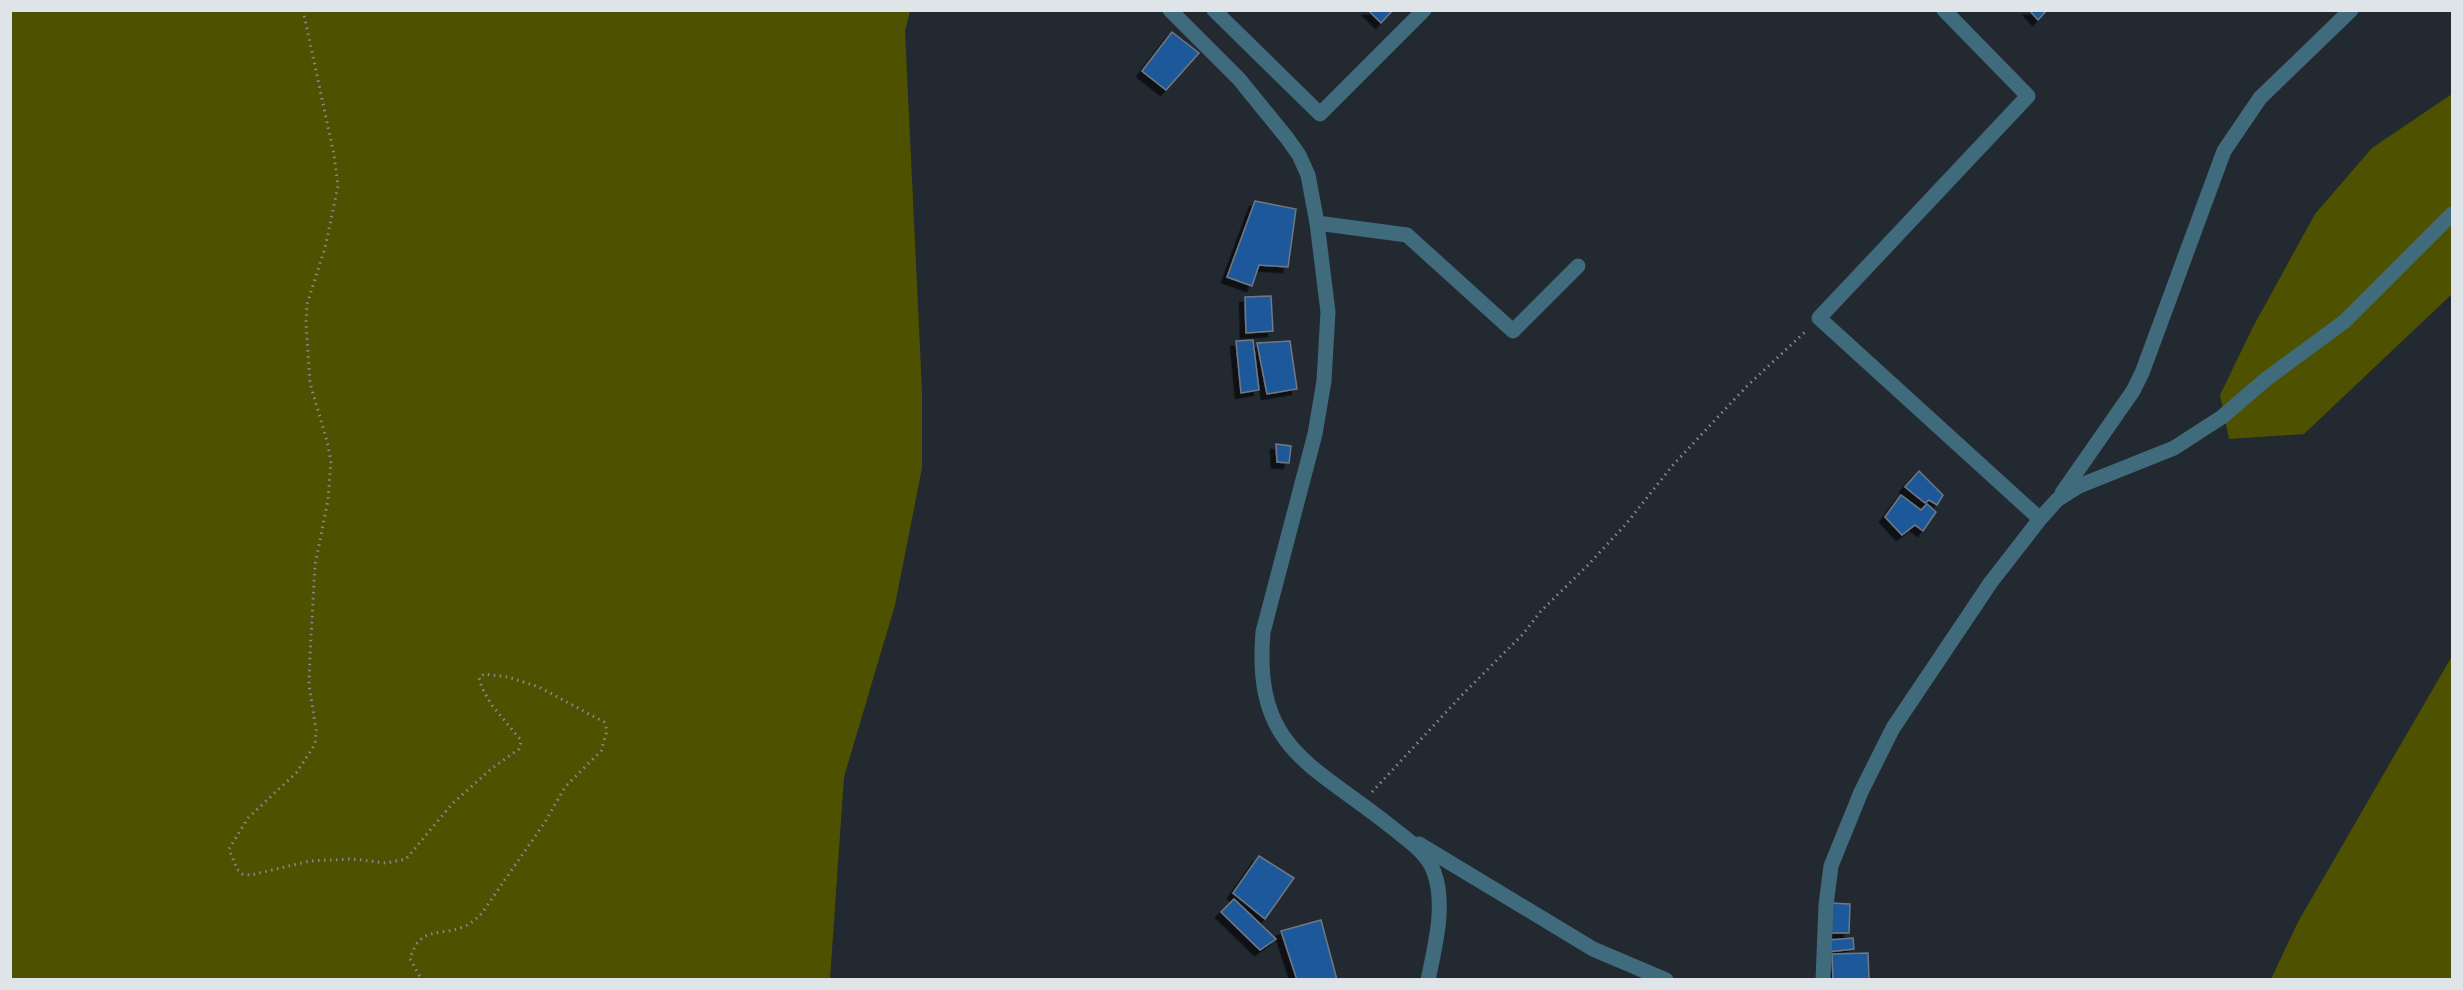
<svg xmlns="http://www.w3.org/2000/svg" width="2463" height="990" font-family="Merriweather,serif">
<defs>
<filter id="shadow"><feDropShadow dx="-5.5" dy="5.5" stdDeviation="0" flood-color="#0009"/></filter>
</defs>
<rect width="100%" height="100%" fill="#222931"/>
<path fill="#4e5200" d="M10,11H910L905,31L922,391V468L895,605L844,777L830,979H11Z
M2452,94V294L2304,434L2229,439L2220,395L2253,327L2315,214L2372,148Z
M2452,656V979H2271L2298,922Z"/>
<path fill="#1c589a" stroke="#707983" stroke-width="1.5" filter="url(#shadow)" d="M1368,10H1393L1381,23Z
M2029,10H2047L2038,20Z
M1172,32L1199,53L1166,90L1142,71Z
M1255,201L1296,209L1288,267L1259,265L1252,286L1227,277Z
M1271,296L1273,331L1246,333L1245,297Z
M1253,340L1259,390L1241,393L1236,341Z
M1290,341L1297,389L1267,394L1257,343Z
M1276,444L1291,446L1289,463L1277,462Z
M1919,471L1943,495L1937,505L1929,500L1925,503L1905,487Z
M1901,495L1921,510L1927,504L1936,512L1923,531L1915,525L1902,535L1885,517Z
M1259,856L1294,878L1265,919L1233,893Z
M1234,899L1276,939L1260,950L1221,912Z
M1830,903L1850,904L1849,933H1829Z
M1321,920L1337,980H1297L1281,931Z
M1853,938L1854,949L1828,952L1829,940Z
M1868,953L1869,980H1833L1832,954Z"/>
<g fill="none" stroke-linecap="round" stroke-linejoin="round">
<path stroke="#838990" stroke-width="3" stroke-dasharray="1.5 4.5" stroke-linecap="butt" d="M303,10L334,155L338,186L325,248L307,304L306,323L310,383L327,441L331,461L328,500L315,565L310,655L309,685L316,730L315,744L297,772L248,818L229,849L237,869L242,874L251,875L310,861L352,859L386,863L406,859L452,804L491,769L519,749L521,742L519,738L491,704L482,688L479,678L484,674L508,677L539,687L604,722L607,731L601,751L565,787L545,822L482,913C476,919 471,924 463,927C438,937 420,925 410,959L419,975L424,980
M1372,792L1462,695L1523,634L1541,611L1588,565L1626,524L1673,465L1746,387L1807,330"/>
<path stroke="#406b7d" stroke-width="15" d="M1170,10L1239,79L1287,138L1299,155L1308,175L1317,223L1328,312L1324,381L1315,434L1263,632C1253,751 1314,764 1394,829C1409,841 1427,853 1434,872C1446,905 1435,946 1428,980
M1214,10L1320,114L1424,10
M1944,10L2028,96L1819,318L2040,519
M1317,223L1407,235L1513,331L1578,266
M2062,493L2133,391L2142,373L2224,151L2260,98L2351,10
M1419,844L1593,949L1666,980
M1823,980L1826,905L1831,866L1861,792L1893,728L1991,582L2040,519L2057,500L2079,486L2174,448L2222,417L2265,380L2345,321L2452,214"/>
</g>
<rect width="2463" height="990" fill="none" stroke="#dfe4e9" stroke-width="24"/>
</svg>
